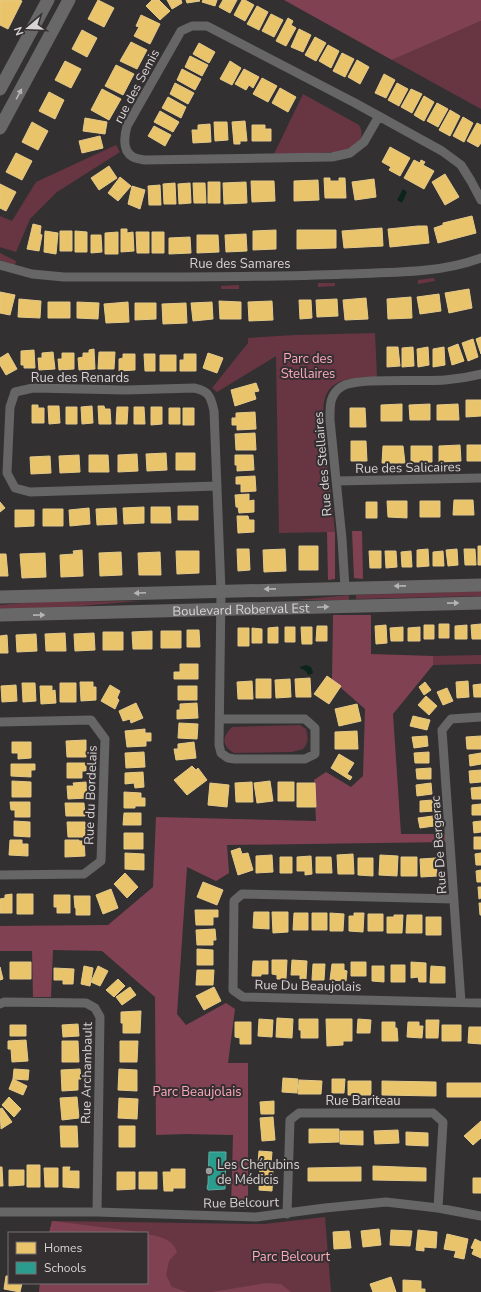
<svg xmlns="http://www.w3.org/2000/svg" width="481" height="1292" font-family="'Nunito Sans',sans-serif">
<rect width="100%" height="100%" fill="#333031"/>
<path fill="#683642" d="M481,21V109L392,60Z
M303,94L359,125C366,138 358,144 348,152L274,154Z
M116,145L120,152L57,192L30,219L16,252L0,247V216L12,221L36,182Z
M0,253L16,261L15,265L0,260Z
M434,278L435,281L418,284V280Z
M318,283H335V286L318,287Z
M239,285V289H221V286Z
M375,333L377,377C356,378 329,376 324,402C323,407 323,413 323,418L335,532L279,533L276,356L217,392L212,388L248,343V338L295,335Z
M481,591V596L356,599V595Z
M349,595V600H298Z
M140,601L69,607L0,609V605L33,602Z
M481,655V664L433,665V656Z
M300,725L306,729C308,737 309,742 303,749L292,752L234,753C221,745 222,737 232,727Z
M325,1217L331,1292H39L40,1283H147V1233H49L52,1221L264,1224Z"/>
<path fill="#804252" d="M284,0H481V21L392,60Z
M352,531H362L363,579L354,578Z
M327,532H335V579L328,580Z
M333,615H371V654L433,656V665L393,714L401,834H448L449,842L227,845L229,873L216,881L187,867L177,1014L186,1025L226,1003L235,1009L228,1063H248V1209L231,1208L233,1135L187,1134L156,1135L155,997L102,951L53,950L51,997H33L32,951H0V926L108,925L153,887L156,817L316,821L314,780L326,772L351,787L363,776L365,709L332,680Z
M52,1221L141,1232L144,1233H49Z
M147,1234C159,1237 172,1238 177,1252L169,1261L166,1275L172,1287L187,1292H39L40,1283H147Z
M266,1283L281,1284L291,1292H212Z"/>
<path fill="#0b251d" d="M403,189L407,192L402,203L397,200Z
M306,665L311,667L313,672L312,674L308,675L306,671L300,668V667Z"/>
<path fill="#e9c46a" stroke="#e4c98a" d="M0,0H19L22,1L8,29L0,25Z
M98,0L114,8L104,27L88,19Z
M152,0H159L170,11L160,20L146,6Z
M167,0H181L182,3L172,9Z
M186,0H199L200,1L187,3Z
M203,0H217L215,6L202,2Z
M223,0H237L230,13L219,7Z
M242,0H245L254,5L245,21L234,15Z
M257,6L268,12L259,30L247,24Z
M271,14L283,20L274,37L262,31Z
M141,15L160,24L150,44L134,36L139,27L136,26Z
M288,18L293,21L291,25L296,28L286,46L276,41Z
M299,29L311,35L303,52L291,47Z
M82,30L97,38L87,57L72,49Z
M315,37L326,43L316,61L305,55Z
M131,42L147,50L137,69L120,61Z
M199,43L215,52L209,63L193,54Z
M328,45L339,51L331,68L319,61Z
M342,53L354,59L345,77L333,71Z
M190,56L208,65L202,76L185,67Z
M357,60L369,67L360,84L348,77Z
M65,61L81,69L71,88L55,80Z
M230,61L241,68L232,85L220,79Z
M116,65L134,74L123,95L105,86Z
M182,69L201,79L195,90L177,80Z
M244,69L259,77L253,88L249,85L246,90L235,84Z
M384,74L395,80L386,98L375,93Z
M262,78L277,86L268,102L253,94Z
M175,83L194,93L188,104L170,94Z
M397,83L408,89L399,106L388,100Z
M280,88L296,97L288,112L272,103Z
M102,89L121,99L109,120L91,110Z
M411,89L422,94L412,113L401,107Z
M49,92L64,100L55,119L39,111Z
M424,96L434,102L424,121L414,115Z
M168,97L186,107L181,118L162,108Z
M437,103L448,109L438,127L427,121Z
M450,110L460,116L450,136L439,130Z
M160,111L179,122L173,132L154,122Z
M463,117L473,123L464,142L453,136Z
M85,118L107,122L105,134L83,131Z
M245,121L247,141H240V144H234L232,122Z
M32,122L48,131L38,150L22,142Z
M214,122H227L228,140L215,141Z
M477,123L481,125V143L478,147L467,141Z
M210,124L211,142L193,143L192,130H198V125Z
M252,125H265V129H271V141H252Z
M154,126L171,135L165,146L148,136Z
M100,136L103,148L82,153L79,141Z
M390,147L410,158L400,176L389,170L391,167L382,162Z
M16,153L32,161L22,180L6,172Z
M414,160L420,163L421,160L425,162L423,165L434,171L424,189L404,178Z
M109,166L117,178L99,190L91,178Z
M445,174L459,197L445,205L432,182Z
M120,177L131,186L118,201L108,193Z
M324,178H330V181H339V178H345L346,198H325Z
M374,179L376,197L355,200L352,182Z
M318,180L319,200L294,201V181Z
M251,181H274L275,201L252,202Z
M208,182H220V203H208Z
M246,182L247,203L224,204L223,183Z
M175,183L176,204H164L163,184Z
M190,183L191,203L179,204L178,184Z
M193,183H205L206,203H194Z
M0,184L16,192L6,211L0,208Z
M160,185L161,205H149L148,186Z
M132,186L145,190L140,209L128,204Z
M472,216L476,233L438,243L434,228L443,225V223Z
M33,224L41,226L40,234L42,235L39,251L27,249Z
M418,226H427L429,243L390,247L388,229Z
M382,228L383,246L344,248L342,231Z
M121,229H127V233L133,232L134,251L121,252Z
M276,230V249L253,250V231Z
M297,230H336V248L297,249Z
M45,231L58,233L56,254L44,252Z
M60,231H72V251H60Z
M75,231L87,232V252H75Z
M118,232V254H105V233Z
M136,232H149V253H137Z
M152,232H164V253H152Z
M246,234L247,251L226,252L225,235Z
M91,235H101L102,252L91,253Z
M197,235H218L219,252L197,253Z
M190,237L191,253L169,254V238Z
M469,289L472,308L449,313L445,293Z
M0,292L15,295L10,315L0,313Z
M439,294L441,311L420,314L417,297Z
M411,297L412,318L388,319L387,299Z
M366,298L368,319L345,320L343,300Z
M19,299L41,301L40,318L18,317Z
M337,299L338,316L317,317L316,300Z
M299,300H311L312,318L300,319Z
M219,301L241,302V319H220Z
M272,301L273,320L249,321L248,302Z
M48,302H70V318H48Z
M77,302L99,303L98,319L77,318Z
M128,302L129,322L106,323L104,304Z
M212,302L213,319L193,321L191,303Z
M135,303H156V319L135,320Z
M186,303L187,323L163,324L162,304Z
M481,337V354L476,339Z
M473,339L478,357L468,361L462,343Z
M458,344L464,361L452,365L448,348Z
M387,347H398L400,366L387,367Z
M413,347L414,366L402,367V348Z
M428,347L429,365L418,367L417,349Z
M444,347L445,365L433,367V349Z
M94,349L95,369L79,370L78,358L83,357V353H89V350Z
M34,350L35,368H24V365H21V351Z
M53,352L55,369L39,370L38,358H42V353Z
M99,352H115L114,369H98Z
M8,353L17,369L6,375L0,365V358Z
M62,353H74V369L59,370L58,359H62Z
M208,353L223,358L217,373L203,368Z
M123,354H135V370L119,371V359L123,358Z
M144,354H155V371H145Z
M184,354H196V371H180V360H184Z
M160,355H176V371H160Z
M256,383L259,391L254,392L256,399L235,406L231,390Z
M466,400H481V416L466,417Z
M402,404V421H381V405Z
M430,404V420H410L409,405Z
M458,404L459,420H437V405Z
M32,405H38V408H44V423H32Z
M48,406H59L60,423L49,424Z
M92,406L93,423L82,424L81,407Z
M98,406H104L105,409H110L111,424H99Z
M66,407H77V424H66Z
M117,407H128L127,424H116Z
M134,407H144L145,424H134Z
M151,407H162V424L151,425Z
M169,408H180V424H169Z
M183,408H194V425H183Z
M350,408H365L366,427H350Z
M255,412L256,429L237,430V425H232V418H236V413Z
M255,433L256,450H236L235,434Z
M351,441H366L367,461H351Z
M460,445L461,461L439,462V446Z
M467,445H481V461H467Z
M383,446H403L405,463H382Z
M411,446H432V462H411Z
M166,453L167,470L147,471L146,454Z
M176,453H195V470H176Z
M137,454L138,471L118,472V455Z
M79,455L80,472L60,473L59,456Z
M89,455H108L109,472H89Z
M235,455H253L254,470L237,471V465H235Z
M50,456L51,473L31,474L30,457Z
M255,476L256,491L241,492V484H236V477Z
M249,494V501L254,500V512L239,513L238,507H236L235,495Z
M454,500H473L474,515H453Z
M387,501H407V518L388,517Z
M420,501H440V517H420Z
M0,502L5,508L0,512Z
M366,502H377V518H366Z
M178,506H198V520H178Z
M144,507V523L124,524L123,508Z
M151,507H170L171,523H151Z
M89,508L90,524L70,526L69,510Z
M116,508L117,524L97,525L96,509Z
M43,509H63V526H43Z
M15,510H34V526L15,527Z
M237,516H248L249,520H254V532L238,533Z
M299,546H318V570H299Z
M478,546H481V565H478Z
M237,549H249L250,570L238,571Z
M285,549L286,571L264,572L263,550Z
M428,549L429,566L417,567V550Z
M457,549L458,565L448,566L446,550Z
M464,549H475L476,565H465Z
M82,550L83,576L61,577L60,555L74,554L73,551Z
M176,551H199V573L177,574Z
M369,551H381V568H370Z
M385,551H396L397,567L386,568Z
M411,551L412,567H402L401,552Z
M443,551L444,566H433V552Z
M121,552L122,575L100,576L99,553Z
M160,552L161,575H139L138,553Z
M45,553L46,577L22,578L20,554Z
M0,554H6L8,576H0Z
M439,624H449V638H439Z
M481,624V639H472L471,625Z
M386,625L387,643L376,644L375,626Z
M424,625H434V639H424Z
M467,625V639H455V626Z
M317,626H327V641H316Z
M278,627V643H268V628Z
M285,627H295V642H285Z
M301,627H312V644H302Z
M403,627V641H391L390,628Z
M420,627V641H408V628Z
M238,628H249V646H238Z
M252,628L262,629V643H252Z
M187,630H199L200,647H187Z
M152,631V649H133L132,632Z
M161,631H181V648H161Z
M103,632H123V650H103Z
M65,633L66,651H46L45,634Z
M94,633L95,650L75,651L74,634Z
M36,634L37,651L17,652L16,635Z
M7,635L8,653H0V636Z
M180,664H198V679H174V672H180Z
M327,676L341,686L329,704L314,694Z
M310,678L311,697H296L295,679Z
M256,679H271V698H256Z
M290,679L291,697L276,698L275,680Z
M252,681L253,699H238L237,682Z
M468,681L469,697L457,698L456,682Z
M80,682H93V687H96V700L81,701Z
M425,682L431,690L424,695L419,687Z
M22,683H35L36,701L23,702Z
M60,683H76V702H60Z
M481,684V697H474L473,685Z
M16,685L17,701L2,702L1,686Z
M110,685L120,691L117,698L119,700L115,709L101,701Z
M40,686H52V691L55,690L56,703L41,704Z
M178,686H197V700H178Z
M447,688L453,701L443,705L437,692Z
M426,696L437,706L429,715L418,705Z
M136,703L143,718L131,723L130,719L123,721L119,711Z
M197,703L198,718L177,719V710H180V704Z
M357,704L361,721L339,726L335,709Z
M413,716L430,720L427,730L410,726Z
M179,723L198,724L197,739L178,738Z
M145,729V733H151V741H146V746L127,747L125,731Z
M357,731L358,749H335V732Z
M427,736L428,746L414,748L412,737Z
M481,736V749H467L466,737Z
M86,740V757H67L66,741Z
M12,742H31V758L18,759V753H12Z
M194,742L196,758L176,760L174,749H178V744Z
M144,752L145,767L126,768L125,753Z
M429,752V763H415L414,753Z
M481,753V764L470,766L469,755Z
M339,754L354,763L347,774L352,777L350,780L331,768Z
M67,763H86V771H82V778H67Z
M11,764H35V770H31V777L11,776Z
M192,766L196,770L198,768L207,780L187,795L174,780Z
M431,768V779H417L416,769Z
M481,770V782L470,783L469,771Z
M143,772L144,787L135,788L134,783L125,784V773Z
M12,781L31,782V797H12Z
M270,781L273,801L257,803L254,783Z
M86,782L87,798L68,799L67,786H74L73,783Z
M252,782L253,802H236L235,783Z
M278,782H294V801H278Z
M210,783L229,785L227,807L208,805Z
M297,783H315L316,807H297Z
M431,783L432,794L417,796L416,785Z
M481,787V799H472L471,788Z
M124,792L141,793V798H145V806H135V808H124Z
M433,800L434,811L420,812V801Z
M10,802H30V817H15V810H11Z
M65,803H84L85,816H66Z
M481,804V815H472V805Z
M124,813H141V825H123Z
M433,816L434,826L420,828L418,818Z
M14,821L30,822V837L14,836Z
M481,821V832L474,833L473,822Z
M67,822H85V837H68Z
M124,833H143V849H124Z
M474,837H481V849H474Z
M10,840H22V844H28V856L9,855Z
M65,840H79V841H84L85,856L65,857Z
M240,848L242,854L248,853L253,870L238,875L231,851Z
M125,853L144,854V870L125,869Z
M481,853V865H476L475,854Z
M353,854L354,874H338L337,855Z
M272,855L273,872L256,873V856Z
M380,855L398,856L397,876L379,875Z
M311,856L312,874L305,875V871H297V857Z
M280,857H292V873H280Z
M316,857H331L332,873H316Z
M401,857H417V876H401Z
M358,858H373V876L358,875Z
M436,858L437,876L421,877L420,859Z
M481,870V882H477L476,871Z
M125,873L138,887L127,898L114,884Z
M203,882L223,890L217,905L197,897Z
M478,887H481V898L479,899Z
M111,889L118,908L103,914L96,895Z
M12,894V913H0V899L5,898V895Z
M17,894H33V914H17Z
M54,895H70V913H57V907H54Z
M74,896H90V915H76V908H75Z
M479,903H481V915H480Z
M195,910H218V917H213V925H196Z
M254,912H269V929L253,928Z
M272,912H288V932L273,933Z
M294,913H308V930H293Z
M312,913H327V930H312Z
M330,913L344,914L343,931H330Z
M354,913H364L363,932L349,931V916H354Z
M368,914H383V931H368Z
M394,915H403L402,933H387V917H394Z
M407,915H422V933H406Z
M426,917H441V935H426Z
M215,929L216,940H213V945H197L196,930Z
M197,949L213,950V965H197Z
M272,960H287L286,979H277V975L272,974Z
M292,960L307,961L306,979H300V975H291Z
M253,961H268V974H261V976H252Z
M10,962H31V979H10Z
M351,962H366V976H351Z
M411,962L426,963V982H419L418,977L411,978Z
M313,964H325L324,980H312Z
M332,964H344V970L347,971L346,981L330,980Z
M391,965H405V982H391Z
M84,966L93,968L90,986L81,984Z
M98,966L108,971L100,986L91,982Z
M372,966H384V982L372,981Z
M431,966L445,967V983H430Z
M0,967L3,979L0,980Z
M54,968L74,969L73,984H63V980H54Z
M197,970H214L213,985H196Z
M118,979L125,986L114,997L106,990Z
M130,987L136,995L122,1005L116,997Z
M214,987L221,1001L204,1010L196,996Z
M141,1011L140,1033H123V1023H121V1012Z
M277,1018L293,1019L292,1038L276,1037Z
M259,1019L273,1020L272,1037L258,1036Z
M299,1019H318V1038H301V1030H299Z
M326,1019H352V1041H343V1045L327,1046Z
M358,1019L371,1020L370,1033H357Z
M426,1020H439L438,1038H426Z
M235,1022H251V1044H240V1038L235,1037Z
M382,1022H395V1028H397L398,1041H382Z
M408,1022H419V1026H423L422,1038L407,1037Z
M78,1024L79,1036L63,1037L62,1025Z
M10,1025H26V1036H10Z
M442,1025H461V1041H442Z
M469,1027H481V1044L468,1043Z
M26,1040L28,1061L12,1062L11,1049H8V1041Z
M62,1041H78L79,1062H62Z
M120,1041H138L137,1062H120Z
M14,1069L29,1070L28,1080L13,1079Z
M80,1069L81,1079H78V1090L62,1091L61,1070Z
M119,1069L137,1070V1091L118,1090Z
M283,1078L298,1079L297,1093L282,1092Z
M13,1079L27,1086L23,1095L9,1089Z
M332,1079H345L344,1093H332Z
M299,1080L322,1081L321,1094H298Z
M348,1081H371V1095H348Z
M382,1081L436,1082V1096L382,1095Z
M447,1083H481V1097H447Z
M9,1097L21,1109L14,1117L2,1105Z
M77,1097L79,1118L62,1120L60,1098Z
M119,1098L138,1099L137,1119L118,1118Z
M274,1101V1114H261L260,1102Z
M2,1108L12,1122L1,1129L0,1109Z
M273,1117L275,1140L262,1141L260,1118Z
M481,1121V1138L473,1145L464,1136Z
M60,1126H77L78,1147H61Z
M119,1126H135V1147H119Z
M309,1129H339V1142L309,1143Z
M398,1130L399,1143L375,1144L374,1131Z
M340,1131H363V1145L340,1144Z
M406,1132L428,1133V1146L406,1145Z
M259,1151L272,1152L271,1164L258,1163Z
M27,1165H40V1187H27Z
M373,1166L426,1168V1181L373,1180Z
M0,1167H2L3,1186H0Z
M63,1167H70L69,1171H79V1188L63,1187Z
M260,1167H273L272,1191L259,1190Z
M361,1167V1181H308V1168Z
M44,1168H58V1187H45Z
M171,1169H185V1188H173V1191H164L163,1172H171Z
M9,1170H24V1185L9,1186Z
M117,1172H135V1189L117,1190Z
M139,1172H157V1189H139Z
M473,1178H481V1193H473Z
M379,1229L381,1245L363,1247L361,1231Z
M391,1230L412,1231L410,1246L390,1245Z
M418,1230L437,1232L436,1248L424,1247V1251L416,1250Z
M349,1231L351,1248L334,1249L333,1232Z
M447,1234L468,1239L464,1259L454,1257L456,1251L444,1249Z
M475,1239L481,1242V1258L472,1254L474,1249L471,1248Z
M6,1276H9V1283H22L20,1292L4,1289Z
M391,1277L396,1292H373L370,1284Z
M403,1280L421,1281V1289H425V1292H403Z"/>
<path fill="#2a9d8f" stroke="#5eaea4" d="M209,1152H226L225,1189L208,1190L207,1188L208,1184Z"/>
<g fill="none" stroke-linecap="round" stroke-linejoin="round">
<path stroke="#666" stroke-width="9" d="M379,116L364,142L350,153L332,157L144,160C141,159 136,159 133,157C122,151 124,137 127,126L181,31L192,26H207L355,103L442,151L461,165L471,181L481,200
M0,265L32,274L64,277C158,277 252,278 346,274C391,272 438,274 481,258
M336,481L481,478
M217,486L30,492L15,488L7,473L10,407L15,392L33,388L126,390L194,388C209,391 211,397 214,411L221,591L219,745L221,753L228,758L235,759H305L315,754V728L305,719H220
M345,588L342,539L330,420C330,407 329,395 341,387C356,377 424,382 445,380C457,379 469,377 481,374
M0,722L91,720L105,739L101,861L84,874L0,875
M454,899L242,894L234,901L233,990L243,997L481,1003
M461,1002L442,730L451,719L481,717
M0,1004L4,1002L86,1003L95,1008L100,1017L97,1212
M0,1212H97L256,1217L325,1208L386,1202L438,1208L481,1216
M287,1214L290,1120L299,1113H433L443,1122L438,1208"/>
<g stroke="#696868" stroke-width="13">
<path d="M0,89L48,0"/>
<path d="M0,128L69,0"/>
<path d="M0,597L481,585"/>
<path id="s1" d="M0,615L481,603"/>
</g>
</g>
<defs><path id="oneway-solid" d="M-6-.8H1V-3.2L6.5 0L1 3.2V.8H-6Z"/></defs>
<g fill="#b7b4b4">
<use href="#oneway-solid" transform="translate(19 94) rotate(-62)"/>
<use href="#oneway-solid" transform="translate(400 586) rotate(179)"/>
<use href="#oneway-solid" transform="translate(270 589) rotate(179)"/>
<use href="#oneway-solid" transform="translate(140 593) rotate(178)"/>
<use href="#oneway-solid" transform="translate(453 603) rotate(-1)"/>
<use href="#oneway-solid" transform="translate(323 607) rotate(-2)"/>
<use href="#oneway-solid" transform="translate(39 615) rotate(-1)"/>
</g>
<circle fill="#9e9b9c" stroke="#342f30" stroke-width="1.5" cx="209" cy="1171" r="4"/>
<g text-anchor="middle" stroke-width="4" stroke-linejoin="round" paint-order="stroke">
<g font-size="13" fill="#d8d4d5" stroke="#342f30">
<text transform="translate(136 86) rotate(-62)" y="5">rue des Semis</text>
<text x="240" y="268">Rue des Samares</text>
<text x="80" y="382">Rue des Renards</text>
<text transform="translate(322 464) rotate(-95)" y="5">Rue des Stellaires</text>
<text transform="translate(408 467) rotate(-1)" y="5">Rue des Salicaires</text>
<text dy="5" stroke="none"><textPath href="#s1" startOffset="241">Boulevard Roberval Est</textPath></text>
<text transform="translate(90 795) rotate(-88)" y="5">Rue du Bordelais</text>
<text transform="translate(438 845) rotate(-94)" y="5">Rue De Bergerac</text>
<text transform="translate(308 985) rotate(1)" y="5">Rue Du Beaujolais</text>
<text transform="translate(86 1073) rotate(-89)" y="5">Rue Archambault</text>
<text x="363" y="1105">Rue Bariteau</text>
<text transform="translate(241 1202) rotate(-1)" y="5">Rue Belcourt</text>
</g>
<g font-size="13" fill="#fea9bc" stroke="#342f30">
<text x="308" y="363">Parc des<tspan x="308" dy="15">Stellaires</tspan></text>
<text x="197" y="1096">Parc Beaujolais</text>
<text x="291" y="1261">Parc Belcourt</text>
</g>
<g font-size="13" fill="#d8d4d5" stroke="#342f30" text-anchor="start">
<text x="217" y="1169">Les Chérubins<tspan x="217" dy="15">de Médicis</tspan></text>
</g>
</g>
<rect x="8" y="1232" width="140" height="52" fill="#342f30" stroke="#767172"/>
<rect x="16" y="1242" width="20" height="12" fill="#e9c46a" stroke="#767172"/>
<text x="44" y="1252" font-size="12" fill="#d8d4d5">Homes</text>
<rect x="16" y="1262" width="20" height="12" fill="#2a9d8f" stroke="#767172"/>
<text x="44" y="1272" font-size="12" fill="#d8d4d5">Schools</text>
<g transform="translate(28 28) rotate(251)" stroke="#342f30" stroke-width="3" paint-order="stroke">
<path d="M0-3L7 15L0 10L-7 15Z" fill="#d8d4d5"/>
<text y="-6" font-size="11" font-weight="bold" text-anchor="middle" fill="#d8d4d5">N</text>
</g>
</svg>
